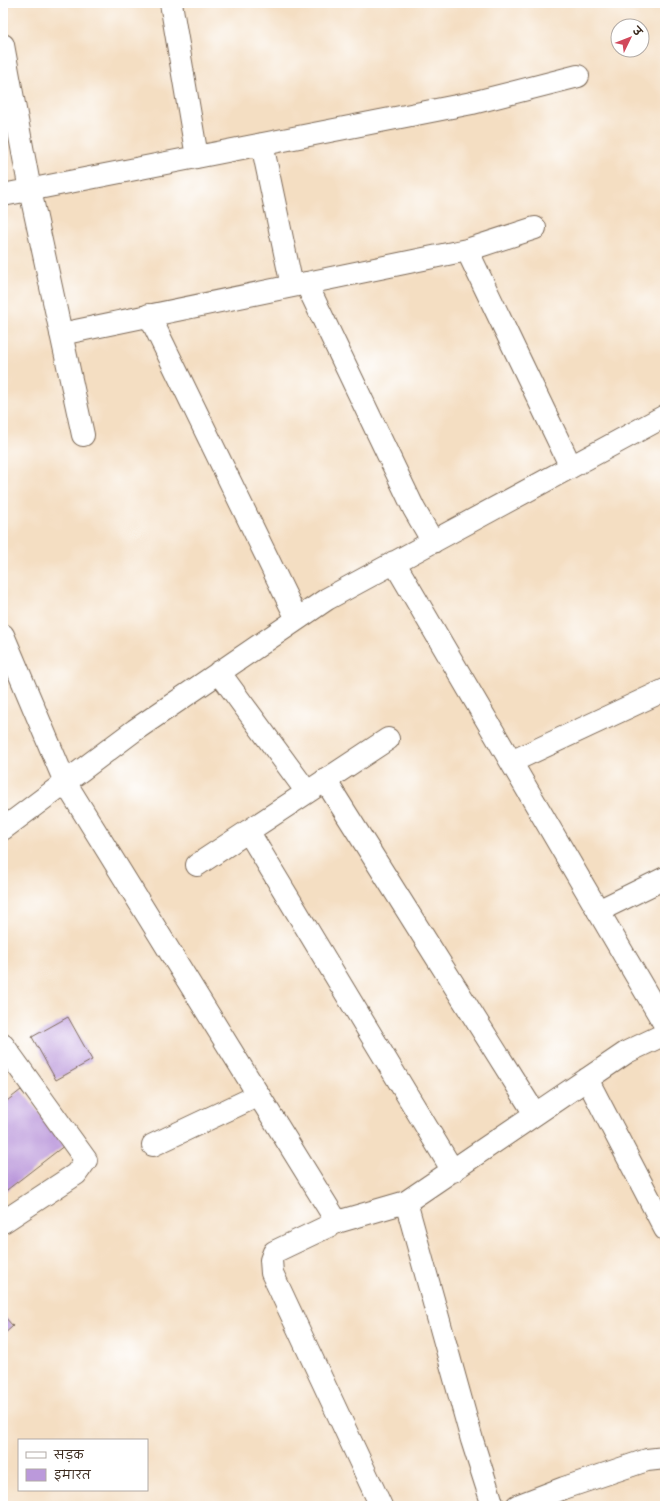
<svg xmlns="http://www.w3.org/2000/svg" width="668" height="1509" font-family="Mynerve,'Playpen Sans Deva',sans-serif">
<rect width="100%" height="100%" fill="#fff"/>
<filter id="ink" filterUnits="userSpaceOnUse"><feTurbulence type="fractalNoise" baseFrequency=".025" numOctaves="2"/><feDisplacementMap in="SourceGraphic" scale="8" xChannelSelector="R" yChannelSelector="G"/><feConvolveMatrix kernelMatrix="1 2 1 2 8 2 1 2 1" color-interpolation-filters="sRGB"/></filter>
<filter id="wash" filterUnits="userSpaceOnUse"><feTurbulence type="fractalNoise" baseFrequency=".012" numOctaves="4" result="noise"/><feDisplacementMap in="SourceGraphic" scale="16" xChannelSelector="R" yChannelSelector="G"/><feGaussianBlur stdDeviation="0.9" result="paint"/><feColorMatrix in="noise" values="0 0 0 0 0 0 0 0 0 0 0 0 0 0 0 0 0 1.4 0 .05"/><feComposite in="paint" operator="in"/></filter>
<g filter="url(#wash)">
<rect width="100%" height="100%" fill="#f4dec2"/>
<g id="blocks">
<path fill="#bb99db" d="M68,1017L92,1060L56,1080L32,1037Z
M21,1090L65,1145L3,1193V1104Z
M3,1315L13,1326L3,1335Z"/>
</g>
</g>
<g filter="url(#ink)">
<use href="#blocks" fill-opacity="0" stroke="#7c6957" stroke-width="1"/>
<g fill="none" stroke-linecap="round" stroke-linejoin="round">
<g stroke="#7c6957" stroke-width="24">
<path id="minor" d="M171,3L197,157
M3,45L30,190L83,435
M262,144L292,286
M3,195L472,103L578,76
M467,250L571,467
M306,283L414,509L433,542
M149,315L297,619
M61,334L467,250L535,228
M394,562L665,1025
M3,635L65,782L337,1222L406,1202L627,1052L665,1034
M219,672L307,792
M511,762L665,690
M325,780L535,1114
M3,829L135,730L327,599L665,416
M248,831L453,1171
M197,865L388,739
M598,911L665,878
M3,1045L86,1160L76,1174L3,1222
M587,1079L665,1229
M153,1145L259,1095
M406,1202L472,1440L493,1506
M337,1222L274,1252L271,1260L272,1273L381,1506
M517,1506L564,1488L647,1460L665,1458"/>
</g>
<use href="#minor" stroke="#fff" stroke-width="22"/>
</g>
</g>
<rect width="668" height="1509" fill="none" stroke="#fff" stroke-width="16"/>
<rect x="18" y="1439" width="130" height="52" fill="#ffffff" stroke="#b1aaa5"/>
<rect x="26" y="1452" width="20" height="6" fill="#ffffff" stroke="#b1aaa5"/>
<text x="54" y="1459" font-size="12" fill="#3b2a1e">सड़क</text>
<rect x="26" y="1469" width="20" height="12" fill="#bb99db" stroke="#b1aaa5"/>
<text x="54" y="1479" font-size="12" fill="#3b2a1e">इमारत</text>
<g transform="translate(630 38) rotate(47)"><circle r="19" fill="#ffffff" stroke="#b1aaa5"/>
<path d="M0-3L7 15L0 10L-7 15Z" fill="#d1495b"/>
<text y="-6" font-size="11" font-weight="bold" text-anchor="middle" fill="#3b2a1e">उ</text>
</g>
</svg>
